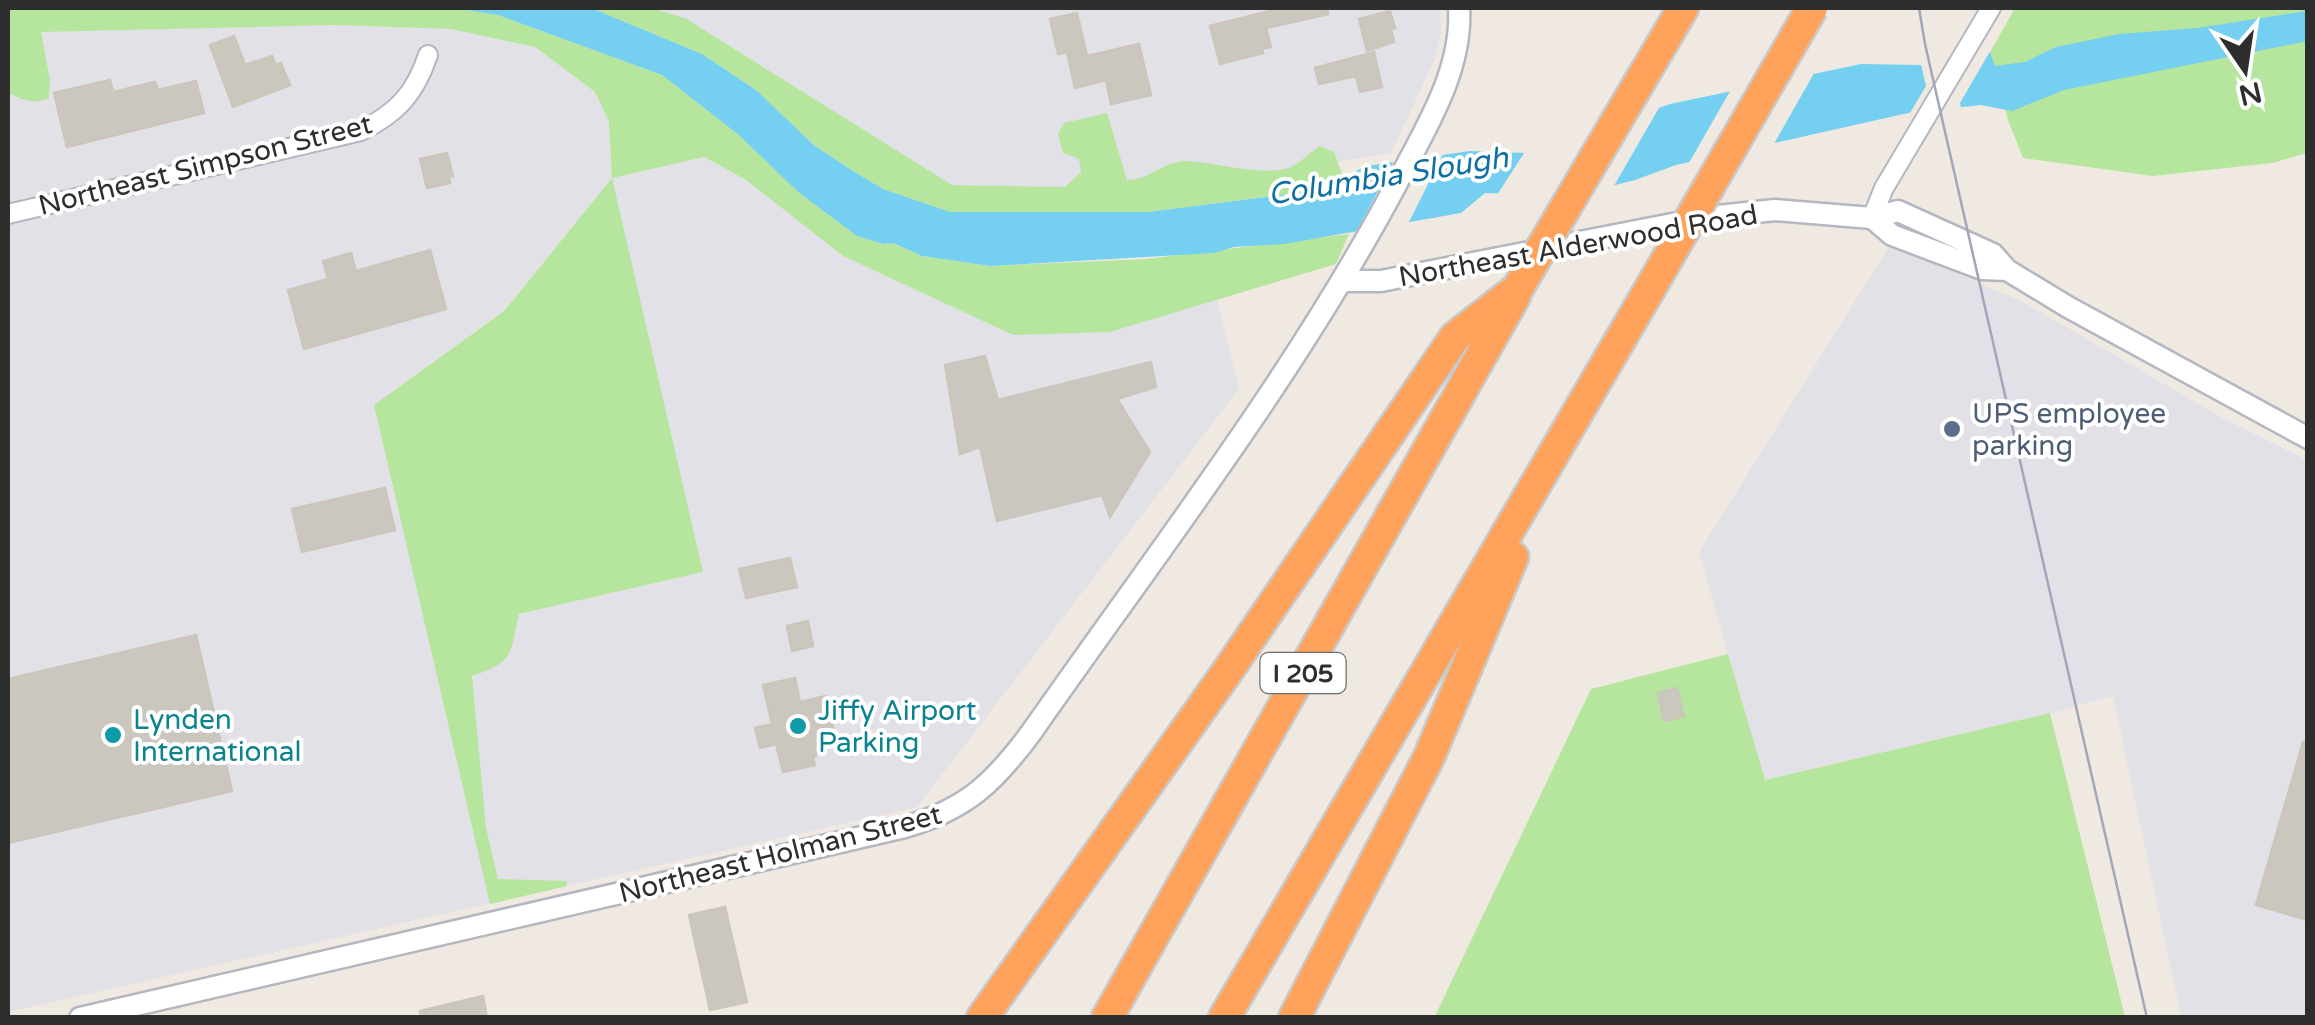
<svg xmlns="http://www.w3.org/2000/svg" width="2315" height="1025" font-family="'Varela Round',sans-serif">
<rect width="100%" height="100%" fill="#efe9e1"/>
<path fill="#e3e1e8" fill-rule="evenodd" d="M651,8H1440L1441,31L1435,59L1391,153L1267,173L1099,190L951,185L685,18Z
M335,25L451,29L535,47L595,92L609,122L612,177L703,157L746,180L843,256L1013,335L1110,332L1217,299L1239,389L917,807L8,1012V92L17,98L50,80L40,32ZM611,179L703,572L428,635L374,405L503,311Z
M1890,245L2023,302L2226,420L2307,460V1017H2181L2113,696L2050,713L1764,780L1699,552Z"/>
<path fill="#b6e59e" d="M8,8H453L498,15L662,75L740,136L798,192L857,236L883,244L893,243L922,256L990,266L1147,259L1349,234L1336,264L1110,332L1013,335L843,256L746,180L704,157L612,178L703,572L519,614C509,655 516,661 472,676L486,828L498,879L566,881L567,886L490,904L374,405L504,311L612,178L609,122L595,92L535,47L451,29L335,25L41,32L50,80L49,98C35,105 20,100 8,92Z
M591,8H651L685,18L952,185L1065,187L1081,172L1079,159L1063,153L1058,134L1064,123L1107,113L1127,180C1146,181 1163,162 1185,161C1214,161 1270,180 1295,165C1304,159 1311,152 1320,146L1334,152L1344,179L1320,189L1289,194L1148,212H949L883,189L853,171L815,146L756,90L702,54Z
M2015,8H2307V153L2272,163L2153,176L2023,158L2008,120L1990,52Z
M1728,654L1765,780L2050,713L2125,1017L1434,1018L1591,689Z"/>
<path fill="#75cff0" d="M453,8H591L702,54L756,90L815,146L853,171L883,189L950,212H1148L1289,194L1320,189L1366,166L1470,151L1527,153L1670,104L1861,64L1921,65L1990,52L1995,66L2025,62L2056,47L2119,34L2197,28L2307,11L2308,41L2064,90L2012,111L1981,105L1908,113L1676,165L1635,180L1572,196L1485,193L1461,213L1284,244L1234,247L1214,253L990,266L922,256L893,243L883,244L857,236L798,192L740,136L662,75L498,15Z"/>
<path fill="#efe9e1" d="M1992,48L1960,103L1962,112L1907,118L1926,86L1920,60Z
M1817,68L1771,149L1686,168L1733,86Z
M1663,101L1611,191L1573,201L1495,198L1528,147Z
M1445,150L1405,230L1353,238L1396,157Z"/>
<path fill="#cbc7bf" stroke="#cbc5ba" stroke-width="2.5" d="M1282,8H1327L1328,14L1266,28L1271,47L1262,49L1263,53L1220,64L1210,26Z
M1390,11L1395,28L1391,29L1394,42L1367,51L1359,19Z
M1077,13L1087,56L1139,44L1151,95L1111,104L1106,80L1075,88L1067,52L1058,54L1050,19Z
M234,36L245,65L272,56L276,65L281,63L290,85L233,107L210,45Z
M1374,52L1382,87L1360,92L1356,76L1319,84L1315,68Z
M110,80L113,92L155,82L158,90L196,81L204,113L67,147L54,93Z
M447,153L453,176L449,177L450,183L427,188L420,159Z
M430,250L446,309L304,349L288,290L328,279L323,261L351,253L356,271Z
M985,356L998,400L1151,362L1156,387L1117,399L1150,452L1110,517L1102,495L997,521L980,447L960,454L945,365Z
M385,488L395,530L302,552L292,509Z
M790,558L797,587L746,598L739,569Z
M808,621L813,646L792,651L787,626Z
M196,635L232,791L8,843V679Z
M795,678L800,702L826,696L836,739L824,742L813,759L815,765L783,772L776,744L760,748L755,728L772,724L763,685Z
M1677,688L1684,716L1664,721L1658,693Z
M2303,742L2308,743V920L2256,905Z
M725,907L747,1002L710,1010L689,915Z
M483,996L487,1018H421L420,1011Z"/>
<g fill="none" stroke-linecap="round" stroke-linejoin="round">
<g stroke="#b4b7c1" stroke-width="22">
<path id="minor" d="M8,214L361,131C397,113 415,94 428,55
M1872,218L1884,188L1991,8"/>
</g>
<g stroke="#b4b7c1" stroke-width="25">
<path id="tertiary" d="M1872,218L1892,235L1982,269L2007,270
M1344,281H1381L1708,217L1775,210L1872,218L1898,211L1993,254L2007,270L2068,307L2308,438
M80,1018L905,827C967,809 995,782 1033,730C1158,551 1293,378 1396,185C1424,131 1463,71 1459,8"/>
</g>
<g stroke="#c9c9c9" stroke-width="35">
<path id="motorway" d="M1669,32L1683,8
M982,1018L1227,672L1455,337L1518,288
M1107,1018L1515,296
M1224,1018L1644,299
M1294,1018L1429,757L1513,557"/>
</g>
<use href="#minor" stroke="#fff" stroke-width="18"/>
<use href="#tertiary" stroke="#fff" stroke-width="20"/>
<use href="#motorway" stroke="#ffa35c" stroke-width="30"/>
<path stroke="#a3a6b8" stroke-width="2.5" d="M1919,8L1925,44L2147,1018"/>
<g stroke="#c9c9c9" stroke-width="35" stroke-linecap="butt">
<path id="motorway-bridge" d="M1518,288L1669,32
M1644,299L1812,8"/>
</g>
<use href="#motorway-bridge" stroke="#ffa35c" stroke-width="30"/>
</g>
<circle fill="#5c6f8a" stroke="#fff" stroke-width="4" cx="1952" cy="429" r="10"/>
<g fill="#0f9aa8" stroke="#fff" stroke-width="4">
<circle cx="798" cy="726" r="10"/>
<circle cx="113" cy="735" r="10"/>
</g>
<g text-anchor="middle" stroke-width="8" stroke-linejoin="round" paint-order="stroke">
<rect fill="#fff" stroke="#6d6d6d" stroke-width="2.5" x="1260.5" y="653" width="85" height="40" rx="8"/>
<g font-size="25" font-weight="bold" fill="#2e2e2e">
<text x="1303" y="682">I 205</text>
</g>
<g font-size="28" fill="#2e2e2e" stroke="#fff">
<text transform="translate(205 164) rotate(-14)" y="10">Northeast Simpson Street</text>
<text transform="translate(1578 245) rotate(-10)" y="10">Northeast Alderwood Road</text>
<text transform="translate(780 853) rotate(-14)" y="10">Northeast Holman Street</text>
</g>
<g font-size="28" fill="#4e5e75" stroke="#fff" text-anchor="start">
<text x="1972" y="423">UPS employee<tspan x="1972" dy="32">parking</tspan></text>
</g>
<g font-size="28" fill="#0d838f" stroke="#fff" text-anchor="start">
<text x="818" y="720">Jiffy Airport<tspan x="818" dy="32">Parking</tspan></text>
<text x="133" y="729">Lynden<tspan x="133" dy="32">International</tspan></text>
</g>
<g font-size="30" font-style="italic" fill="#0d6fa3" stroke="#fff">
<text transform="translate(1388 176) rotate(-9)" y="10">Columbia Slough</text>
</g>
</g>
<rect width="2315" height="1025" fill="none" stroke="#2e2e2e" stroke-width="20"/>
<g transform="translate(2245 70) rotate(167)" stroke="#ffffff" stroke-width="8" paint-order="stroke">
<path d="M0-8L18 38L0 25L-18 38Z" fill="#2e2e2e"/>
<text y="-15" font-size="28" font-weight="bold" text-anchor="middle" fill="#2e2e2e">N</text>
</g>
</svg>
